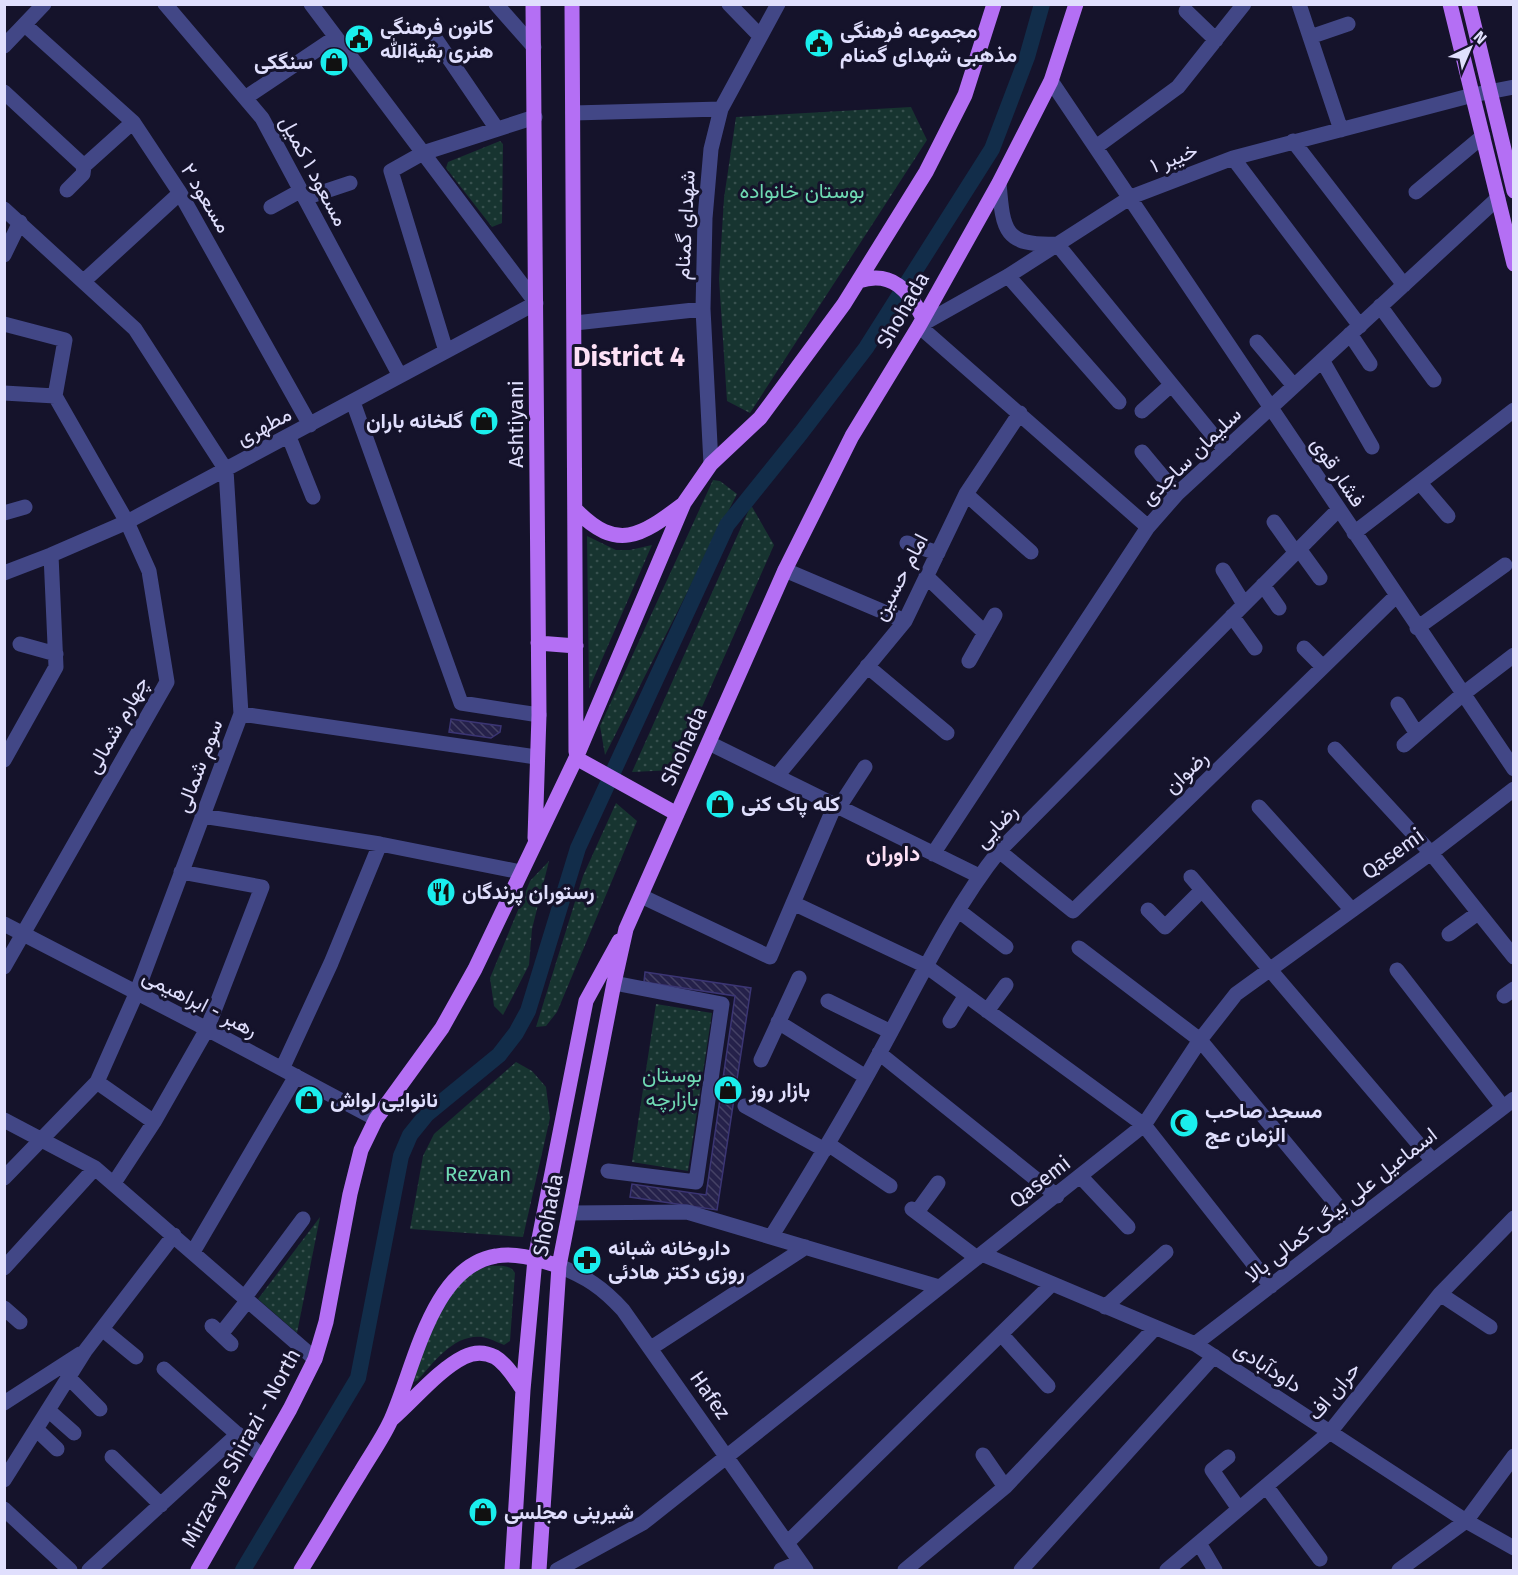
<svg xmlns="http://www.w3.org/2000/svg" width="1518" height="1575" font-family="'Fira Sans',Vazirmatn,sans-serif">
<defs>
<pattern id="park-dots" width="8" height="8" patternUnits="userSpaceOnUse" patternTransform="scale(1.5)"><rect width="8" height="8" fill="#173430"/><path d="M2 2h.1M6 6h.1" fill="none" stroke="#38514f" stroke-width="1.8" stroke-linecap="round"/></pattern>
<pattern id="building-back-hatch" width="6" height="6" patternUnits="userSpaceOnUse" patternTransform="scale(1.5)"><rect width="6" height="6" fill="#25214a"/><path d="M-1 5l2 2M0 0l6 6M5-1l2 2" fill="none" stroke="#444165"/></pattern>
</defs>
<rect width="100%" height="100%" fill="#15132b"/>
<path fill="url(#park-dots)" d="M911,107L927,140L750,413L727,401L719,279L724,198L736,117Z
M500,141L503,144L502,223L492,227L446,168L448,162Z
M713,480L720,481L737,494L605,755L600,726Z
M751,505L774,545L674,770L632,772Z
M587,536L616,550H630L652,545L589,689Z
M616,803L637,821L557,1012L546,1026L536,1027L583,876Z
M549,861L532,929L529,965L503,1015L494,1006L490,978L530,881Z
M656,1004L712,1013L688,1171L632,1162Z
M516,1062L532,1071L546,1087L550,1118L523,1237L410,1229L423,1156L434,1134Z
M320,1217L297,1333L258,1299Z
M489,1266C499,1266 510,1264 515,1273L510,1341L504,1345C497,1342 489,1338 482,1337C454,1334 434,1362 418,1380L414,1382L412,1379L434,1315L460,1276Z"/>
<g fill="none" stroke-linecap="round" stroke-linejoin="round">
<path stroke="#122d4a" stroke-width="16" d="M243,1570L358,1378L401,1156L410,1135L427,1114L499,1055L516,1033L528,1011L578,848L727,525L801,433L866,348L992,149L1027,57L1042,4"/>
</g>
<path fill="url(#building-back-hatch)" stroke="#3b3574" stroke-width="1.5" d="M451,719L501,726L500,732L491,738L449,732Z
M645,972L751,988L717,1210L630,1197L632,1184L706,1195L735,996L644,982Z"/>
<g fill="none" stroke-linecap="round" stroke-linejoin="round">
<path stroke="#424786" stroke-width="15" d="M165,4L262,118L400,376
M496,4L534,47
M729,4L760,36
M1299,4L1341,130
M1186,11L1216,40
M25,25L133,122L180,193L310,425
M1310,37L1348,24
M435,38L497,129
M4,46L44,4
M1051,81L1514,769
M4,92L84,166L133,122
M245,98L336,37
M573,113L721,109
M1293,141L1404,285
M1096,147L1178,87L1244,4
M1233,158L1360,326
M999,183C1003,231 1004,246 1057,244
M67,190L83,174L84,166
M1416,192L1483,136
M305,198L350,183
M271,207L300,191
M4,209L135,329L226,470L241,714L136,994L97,1082L4,1178
M1057,244L1225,450
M4,255L20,222
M1008,276L1119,402
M85,280L180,193
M1380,306L1434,380
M575,323L703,309
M4,324L65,340L55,396L127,522L149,571L167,682L4,967
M1350,334L1370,364
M1257,342L1294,386
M446,351L391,171L423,153L535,117
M1322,360L1372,447
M4,393L55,396
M353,402L461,703L539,715
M1142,411L1171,385
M289,437L313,497
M1142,452L1177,494
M711,464L703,309L705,218L711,149L721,109L778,4
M1420,483L1448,516
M966,494L1031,552
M4,513L25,507
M1274,522L1296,553
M1148,527L919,326L1008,276L1131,197L1233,158L1473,95L1514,87
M1354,533L1514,410
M907,543L938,553
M1299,549L1320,578
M785,570L905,621
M1223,570L1244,604
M4,573L51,555L127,522L536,303L311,4
M926,576L985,633
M1263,585L1279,608
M1232,616L1255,648
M1417,628L1505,565
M20,644L56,654
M1304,648L1323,667
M969,661L995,615
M867,666L947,733
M1398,704L1417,734
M241,714L536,757
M709,743L979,876
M1404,745L1463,694L1514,655
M1335,749L1431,853L1514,957
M4,760L56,667L51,555
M777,776L905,621L966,494L1020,413
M839,807L865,767
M1259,807L1351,909
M202,816L380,844L521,872
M999,851L1073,911L1396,596
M933,854L1148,527L1177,494L1498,198
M1191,877L1433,1161
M641,896L770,957L835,805
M793,903L926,966L1144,1125L1271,1286
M1148,910L1165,927L1202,890
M959,911L1006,947
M4,924L207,1029L376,1119
M1449,934L1478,913
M1079,948L1200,1040L1352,1223
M1397,970L1503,1107
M1504,996L1514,989
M828,1001L891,1032
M987,1011L1006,985
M950,1021L966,995
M778,1022L866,1077
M879,1053L1057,1196
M761,1060L799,978
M282,1069L331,963L380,844
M97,1082L154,1122
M745,1106L825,1150
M4,1120L95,1168L315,1359
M828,1144L890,1186
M608,1171L696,1182L722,1004L614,983
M1081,1177L1128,1227
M114,1183L154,1122L207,1029L262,887L181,872
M912,1209L977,1258
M917,1212L938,1183
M570,1213L687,1212L939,1287
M771,1237C809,1176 846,1115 880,1052C917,985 952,910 999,851L1338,510
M193,1252L296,1076
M982,1254L1195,1344L1466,1521L1514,1548
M559,1266C586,1277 602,1287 623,1310L806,1570
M4,1268L95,1168
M1440,1294L1490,1327
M245,1297L303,1219
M1105,1307L1166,1252
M4,1308L20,1322
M212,1326L231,1344
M102,1329L136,1357
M221,1334L248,1300
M1001,1334L1048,1386
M1195,1344L1514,1099
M651,1348L806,1247
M164,1369L263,1457
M68,1377L100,1409
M4,1403L80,1354
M48,1410L74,1433
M36,1429L57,1449
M983,1455L1005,1487
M112,1457L161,1505
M1228,1457L1212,1470L1239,1509
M4,1480L85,1351L174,1235
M1266,1486L1320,1559
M4,1509L70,1570
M787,1543L1051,1285
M1199,1543L1215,1570
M89,1570L238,1434
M557,1570L643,1523L1144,1125L1200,1040L1236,994L1431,853L1514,789
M781,1570L800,1562
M905,1570L1005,1487L1155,1328
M1021,1570L1214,1356
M1167,1570L1330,1432L1440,1294L1514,1218
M1399,1570L1466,1521L1514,1456"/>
<path stroke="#b46ff4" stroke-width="15" d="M533,4L539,715L535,838
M572,4L576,752
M1450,4L1514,264
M1469,4L1514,191
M859,281C892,270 909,291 923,318
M576,510C617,552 641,536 682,505
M538,643L576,646
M576,758L677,814
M392,1419C414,1400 438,1370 464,1357C474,1352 485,1352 495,1357C507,1364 515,1379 523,1390
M198,1570L290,1409L315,1359L326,1322L350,1194L361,1150L376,1119L442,1028L475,969L576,758L684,503L711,464L760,418L844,304L926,172L965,95L994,4
M301,1570C321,1538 340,1505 360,1473C370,1456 382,1439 390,1422C414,1371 430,1267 496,1256C517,1252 539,1260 559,1266
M512,1570L523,1390L535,1259L586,1001L619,941
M539,1570L559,1266L614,983L626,929L785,570L852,436L919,326L999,183L1051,81L1076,4"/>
</g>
<defs>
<g id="civic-disc" transform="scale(1.5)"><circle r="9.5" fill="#1aeeed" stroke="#15132b"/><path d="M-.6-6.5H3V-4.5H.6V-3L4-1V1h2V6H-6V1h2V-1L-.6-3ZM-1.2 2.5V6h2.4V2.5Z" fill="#111"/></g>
<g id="shop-disc" transform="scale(1.5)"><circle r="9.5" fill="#1aeeed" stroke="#15132b"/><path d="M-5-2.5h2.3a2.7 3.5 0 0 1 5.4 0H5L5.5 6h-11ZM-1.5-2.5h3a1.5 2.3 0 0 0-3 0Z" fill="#111"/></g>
<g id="restaurant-disc" transform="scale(1.5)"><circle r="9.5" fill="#1aeeed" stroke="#15132b"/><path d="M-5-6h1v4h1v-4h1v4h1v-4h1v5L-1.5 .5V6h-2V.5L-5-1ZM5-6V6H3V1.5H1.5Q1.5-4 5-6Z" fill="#111"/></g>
<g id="mosque-disc" transform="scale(1.5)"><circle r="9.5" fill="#1aeeed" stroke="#15132b"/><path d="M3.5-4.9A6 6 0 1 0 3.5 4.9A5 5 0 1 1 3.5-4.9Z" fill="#111"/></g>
<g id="pharmacy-disc" transform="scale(1.5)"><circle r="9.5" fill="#1aeeed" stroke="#15132b"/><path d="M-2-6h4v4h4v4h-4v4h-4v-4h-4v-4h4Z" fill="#111"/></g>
</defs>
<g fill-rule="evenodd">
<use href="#civic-disc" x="359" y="39"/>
<use href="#civic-disc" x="819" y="43"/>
<use href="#shop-disc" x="334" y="62"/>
<use href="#shop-disc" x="484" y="421"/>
<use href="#shop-disc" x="720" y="804"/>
<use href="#restaurant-disc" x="441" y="892"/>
<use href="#shop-disc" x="728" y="1090"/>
<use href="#shop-disc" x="309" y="1100"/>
<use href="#mosque-disc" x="1184" y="1123"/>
<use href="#pharmacy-disc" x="587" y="1260"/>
<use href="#shop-disc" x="483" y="1512"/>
</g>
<g text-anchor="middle" stroke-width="6" stroke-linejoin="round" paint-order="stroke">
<g font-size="21" font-weight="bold" fill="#e0dffd" stroke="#15132b" text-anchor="start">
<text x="380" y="34">کانون فرهنگی<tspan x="380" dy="24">هنری بقیةالله</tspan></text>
<text x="840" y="38">مجموعه فرهنگی<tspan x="840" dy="24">مذهبی شهدای گمنام</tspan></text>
<text x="313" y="69" text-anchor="end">سنگکی</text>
<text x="463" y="428" text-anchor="end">گلخانه باران</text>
<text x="741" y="811">کله پاک کنی</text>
<text x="462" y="899">رستوران پرندگان</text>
<text x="749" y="1097">بازار روز</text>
<text x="330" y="1107">نانوایی لواش</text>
<text x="1205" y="1118">مسجد صاحب<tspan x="1205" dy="24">الزمان عج</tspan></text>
<text x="608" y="1255">داروخانه شبانه<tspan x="608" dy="24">روزی دکتر هادئی</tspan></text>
<text x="504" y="1519">شیرینی مجلسی</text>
</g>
<g font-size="21" fill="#e0dffd" stroke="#15132b">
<text transform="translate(1174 158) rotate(-21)" y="7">خیبر ۱</text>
<text transform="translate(314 171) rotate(62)" y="7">مسعود ۱ کمیل</text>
<text transform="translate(206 198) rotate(59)" y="7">مسعود ۲</text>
<text transform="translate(685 225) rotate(-87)" y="7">شهدای گمنام</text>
<text transform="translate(903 310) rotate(-60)" y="7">Shohada</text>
<text transform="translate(516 424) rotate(-90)" y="7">Ashtiyani</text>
<text transform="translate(264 426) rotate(-28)" y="7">مطهری</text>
<text transform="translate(1191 456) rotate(-44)" y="7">سلیمان ساجدی</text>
<text transform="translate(1338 472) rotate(56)" y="7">فشار قوی</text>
<text transform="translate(900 577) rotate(-62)" y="7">امام حسین</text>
<text transform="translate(117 725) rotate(-61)" y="7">چهارم شمالی</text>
<text transform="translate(684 746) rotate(-66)" y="7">Shohada</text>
<text transform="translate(199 766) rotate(-69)" y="7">سوم شمالی</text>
<text transform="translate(1186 772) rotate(-44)" y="7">رضوان</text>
<text transform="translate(996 826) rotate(-47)" y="7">رضایی</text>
<text transform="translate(1393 854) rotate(-36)" y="7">Qasemi</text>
<text transform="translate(200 1003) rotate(27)" y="7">رهبر - ابراهیمی</text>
<text transform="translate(1040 1182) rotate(-38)" y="7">Qasemi</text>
<text transform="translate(1341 1205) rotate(-38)" y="7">اسماعیل علی بیگی-کمالی بالا</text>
<text transform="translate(548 1215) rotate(-79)" y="7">Shohada</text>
<text transform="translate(1268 1367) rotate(33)" y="7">داودآبادی</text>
<text transform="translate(1334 1391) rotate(-50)" y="7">حران اف</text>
<text transform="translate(710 1395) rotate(55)" y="7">Hafez</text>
<text transform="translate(241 1448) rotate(-61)" y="7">Mirza-ye Shirazi - North</text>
</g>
<g font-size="21" fill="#6fd9b3" stroke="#15132b">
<text x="802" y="198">بوستان خانواده</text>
<text x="672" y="1082">بوستان<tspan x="672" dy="24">بازارچه</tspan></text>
<text x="478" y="1181">Rezvan</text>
</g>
<g font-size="22" font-weight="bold" fill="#fde1f6" stroke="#15132b">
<text x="893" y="861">داوران</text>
</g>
<g font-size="27" font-weight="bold" fill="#fde1f6" stroke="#15132b">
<text x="629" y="366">District 4</text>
</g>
</g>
<rect width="1518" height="1575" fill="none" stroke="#e0dffd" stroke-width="12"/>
<g transform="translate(1470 48) rotate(44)" stroke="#15132b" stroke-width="4.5" paint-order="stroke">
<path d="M0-4.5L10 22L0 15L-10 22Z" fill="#e0dffd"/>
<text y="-9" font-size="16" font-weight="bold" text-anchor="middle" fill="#e0dffd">N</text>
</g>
</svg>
